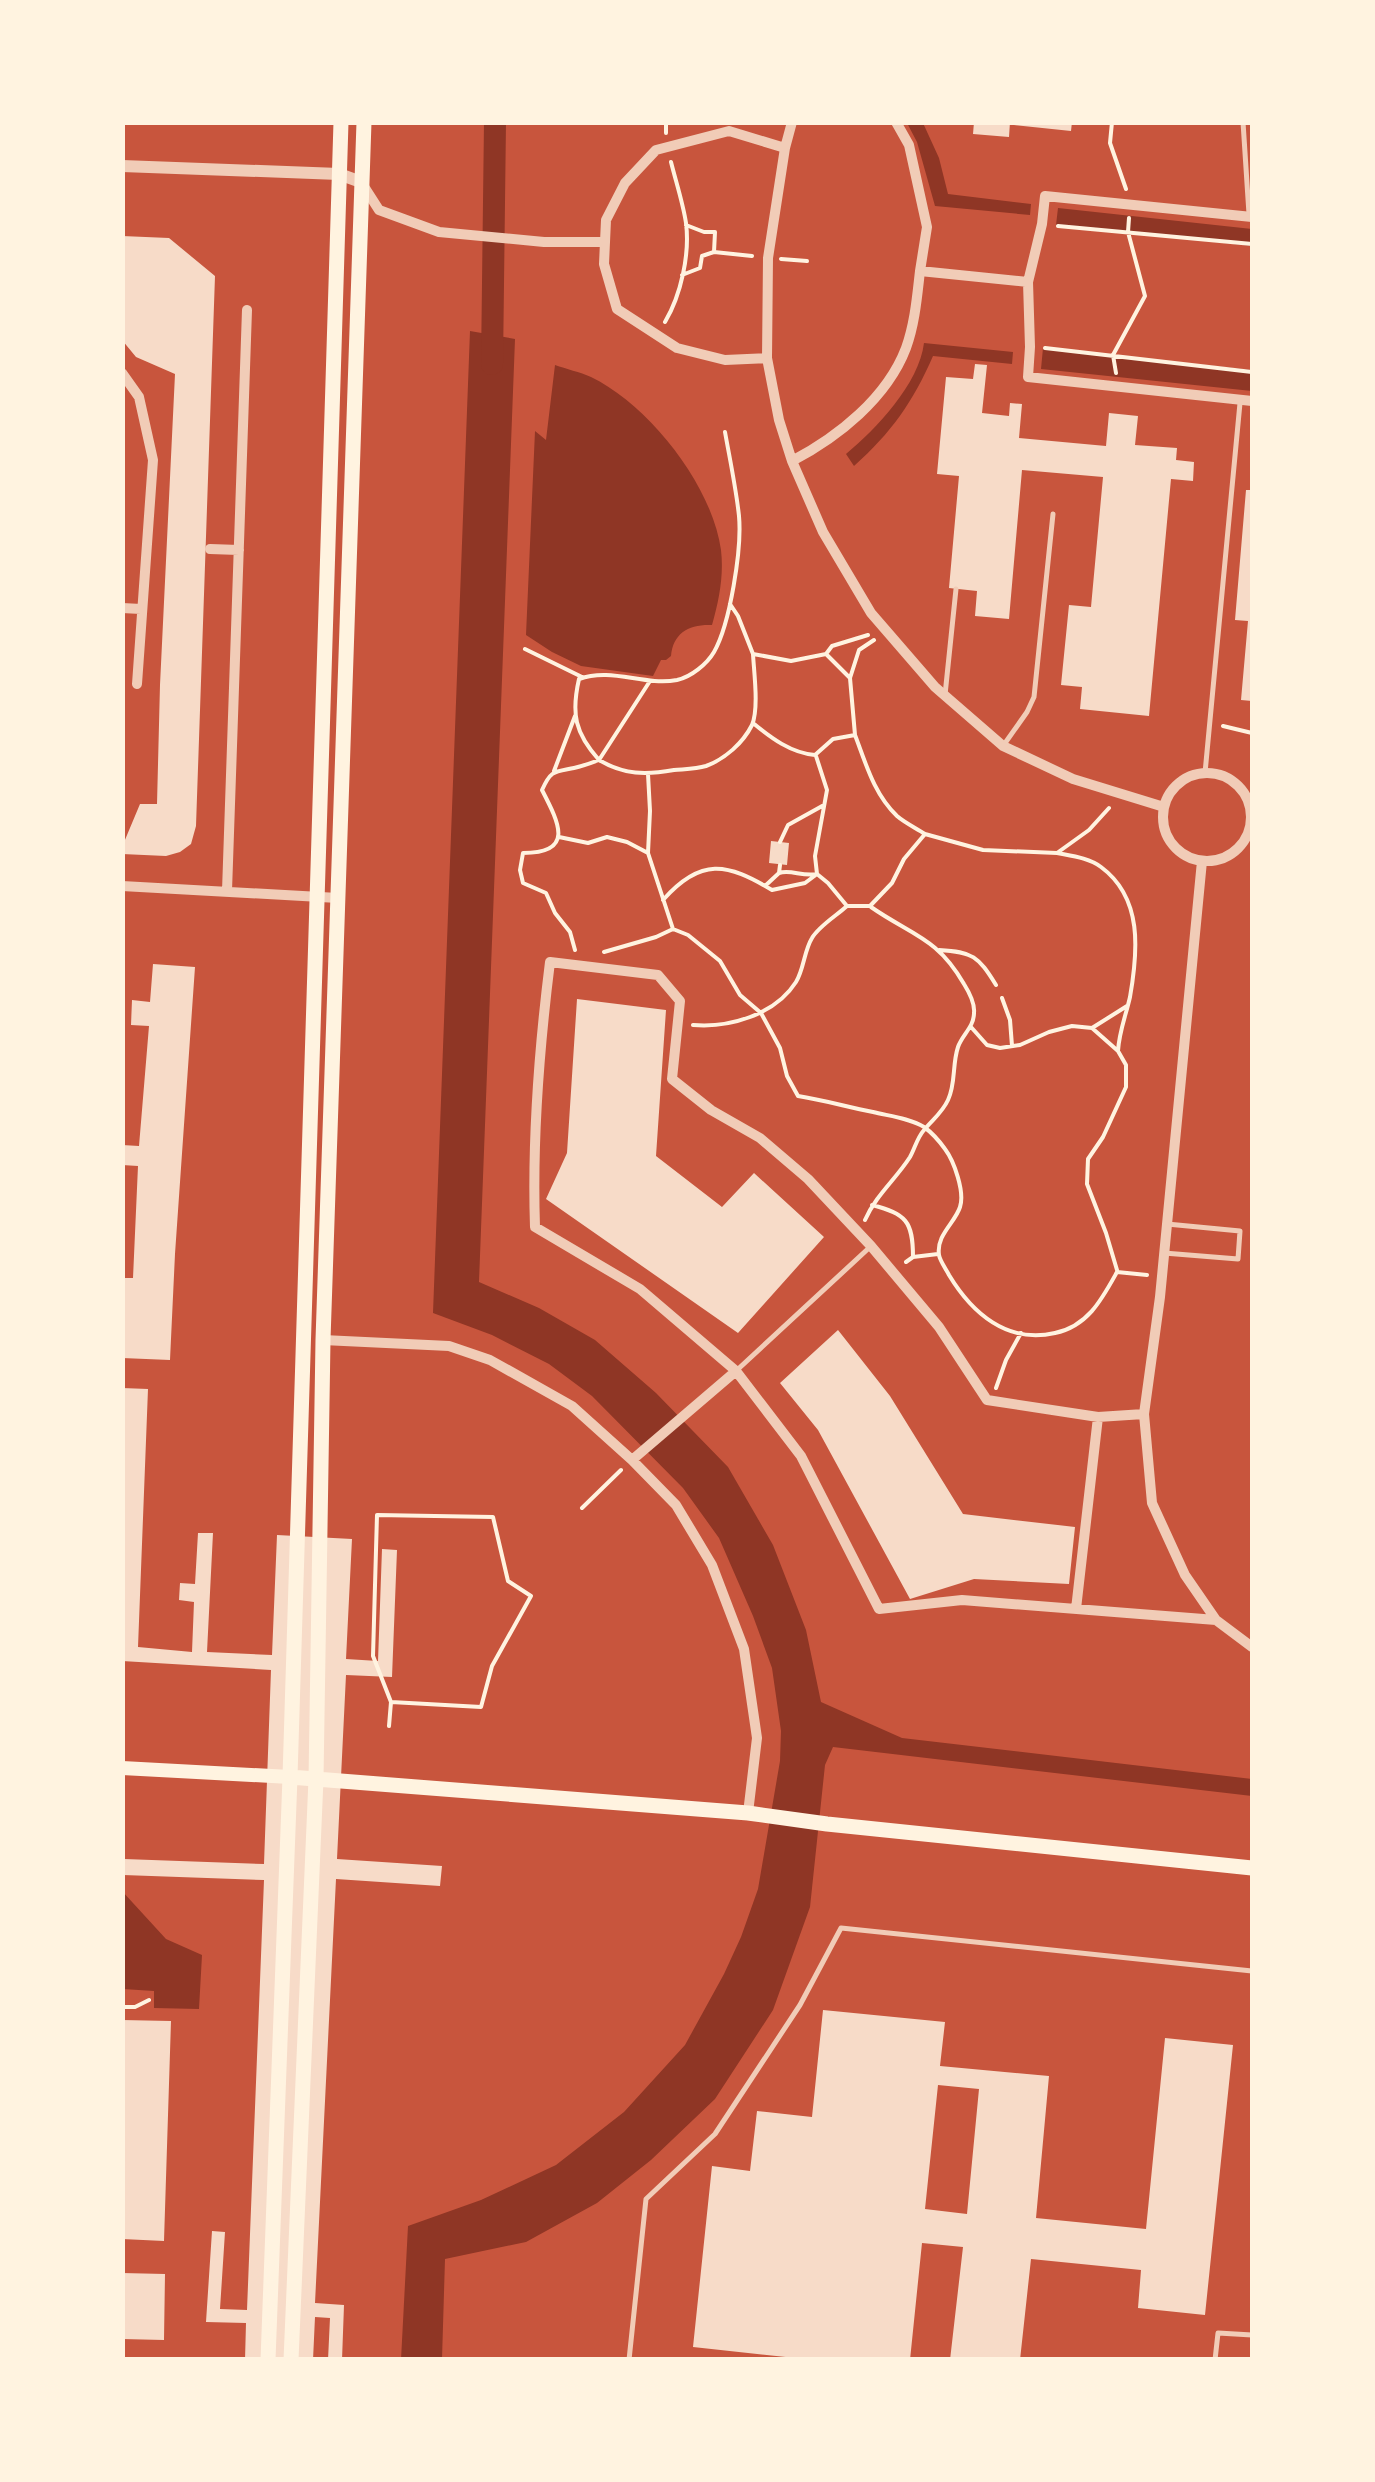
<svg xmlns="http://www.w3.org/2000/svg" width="1375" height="2482" font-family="'Noto Sans',sans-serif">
<rect width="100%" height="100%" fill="#c8553d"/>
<path fill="#8f3625" d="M907,123H923L939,158L948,194L1031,204L1030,215L935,206L917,142Z
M1058,208L1252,229V246L1056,225Z
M470,331L515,339L479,1282L539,1308L595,1340L656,1393L728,1467L773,1545L806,1630L821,1702L902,1738L1252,1779V1796L833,1747L825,1765L810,1907L773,2010L715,2099L651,2160L597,2203L526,2242L445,2259L442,2359L401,2360L408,2226L481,2200L556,2165L624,2112L685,2045L724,1974L741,1937L758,1889L780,1761L781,1731L772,1668L753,1616L719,1538L683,1488L592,1396L549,1364L492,1335L433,1313Z
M924,343L1013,352L1012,364L933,356C913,402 891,433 854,466L846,454C876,429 919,384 924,343Z
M1043,348L1252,370V391L1041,369Z
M555,365C566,369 580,372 591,377C649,405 712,485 721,550C724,575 719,601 712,625C689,624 673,633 671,656L666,660H661L653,676L581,666L552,652L526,635L535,431L546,440Z
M122,1891L166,1939L202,1955L199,2009L154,2008V1991L123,1989Z"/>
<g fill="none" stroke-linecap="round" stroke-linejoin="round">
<path stroke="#8f3625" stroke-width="22" d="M492,364L495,122"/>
</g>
<path fill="#f7dbc8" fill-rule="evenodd" d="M974,122H1010L1009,137L973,134Z
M1014,122H1072L1071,131L1014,125Z
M122,236L169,238L215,276L196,826L191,844L180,852L166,856L122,854V847L140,804H157L160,685L175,374L136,357L122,340Z
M975,364L987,365L982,413L1009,416L1010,403L1022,404L1019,438L1106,446L1109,413L1138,416L1135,445L1177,448L1176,460L1194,462L1193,481L1171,479L1149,716L1080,709L1082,687L1061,685L1069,605L1091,607L1103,477L1022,470L1009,619L975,616L977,591L949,588L959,476L937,474L946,377L973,379Z
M1246,490H1252V701L1241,700L1248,621L1235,620Z
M771,841L789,843L787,865L769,863Z
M153,964L195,967L175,1254L170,1360L122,1358V1278H133L138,1166L122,1165V1145L139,1146L149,1026L131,1025L132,1000L150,1002Z
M577,999L666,1010L656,1156L722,1207L754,1173L824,1237L738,1333L546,1199L567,1153Z
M838,1330L890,1396L963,1514L1075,1527L1069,1584L974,1579L910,1599L818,1430L780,1383Z
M122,1388L148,1389L138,1647L192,1652L194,1602L179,1600L180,1583L195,1584L198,1533H213L207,1652L272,1655L277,1535L352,1539L346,1659L378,1661L382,1549L397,1550L392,1677L346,1675L337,1859L442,1866L440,1886L336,1879L315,2303L344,2305L342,2360H328L330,2318L315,2317L313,2360H245L246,2323L206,2322L212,2231L225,2232L220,2309L247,2310L264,1880L123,1875L124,1859L264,1864L271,1670L122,1661Z
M823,2010L945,2022L940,2066L1049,2076L1036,2218L1146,2229L1165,2038L1233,2045L1205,2315L1138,2308L1141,2270L1031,2259L1020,2360H950L963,2247L922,2243L910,2360H814L693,2347L712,2166L750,2171L757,2111L812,2117ZM938,2085L979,2089L967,2214L925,2209Z
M122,2020L171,2021L164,2241L122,2239Z
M122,2273L165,2274L164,2340L122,2339Z"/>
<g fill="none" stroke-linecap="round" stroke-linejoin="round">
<path stroke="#fff3e0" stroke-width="4" d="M666,122V133
M1112,122L1110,143L1126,189
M1058,226L1252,244
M714,252L752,256
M781,259L807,261
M682,275L700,268L702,256L714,252L715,232H704L686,225
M665,322C681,295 690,254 686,223C683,203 676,182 671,162
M1045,348L1252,372
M1116,373L1113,355L1145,296L1128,232L1129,218
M730,604L738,616L753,654
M525,649L582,677
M826,654L832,646L868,635
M650,681L599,760C575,733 571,714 579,679C612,667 643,686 677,680C691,677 707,664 714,652C730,624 742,549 739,516C736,488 730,460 725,432
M753,723C771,738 791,753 815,755L833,739L855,735C866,764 874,794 897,816C905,823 916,828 925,834
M1223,726L1252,733
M855,735L850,678L859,650L874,640
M816,756L827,790L815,856L817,874L828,883L847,906
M554,771L575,716
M648,774L650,811L648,853L673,929
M559,837L588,843L607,837L627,842L648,853
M780,842L788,825L824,805
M1057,853C1072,856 1089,858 1101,867C1143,898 1138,951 1130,997C1126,1015 1119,1032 1118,1051L1126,1065V1087L1103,1137L1088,1159L1087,1184L1106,1233L1117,1270
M779,873C791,869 802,877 817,874
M765,886L779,873L780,865
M663,900C701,857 727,863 772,890L805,883L817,874
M575,950L570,932L555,913L546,893L523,883L520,870L523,853C575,853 559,823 542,790C551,770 554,772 574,768C583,766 591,763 599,760C624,775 646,775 674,770C685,769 696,769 706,766C725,759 743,743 752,725C759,708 754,673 753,654L791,661L826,654L850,678
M939,950C973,952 978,956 996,985
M604,952L656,937L673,929L688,935L720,961L740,995L761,1013L780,1048L787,1076L798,1096C824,1100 847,1107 873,1112C889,1116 909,1118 924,1127C931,1132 940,1142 945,1149C954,1161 965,1192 960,1207C955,1223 936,1235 939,1255C940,1261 946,1269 949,1275C972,1313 1007,1344 1055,1333C1088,1326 1102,1299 1117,1272L1147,1275
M1002,998L1010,1020L1012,1046
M693,1025C729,1028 775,1015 796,982C804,969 804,951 812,938C819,926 836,916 847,906H870L892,883L904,859L925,834L983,850L1057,853L1089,830L1109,808
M971,1027L987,1045L1000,1048L1020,1045L1049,1032L1072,1026L1092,1028
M1118,1051L1092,1028L1127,1006
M872,1205C906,1214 913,1221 913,1257L906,1262
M865,1220C876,1195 896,1179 910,1157C915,1148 917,1138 924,1130C933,1119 942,1113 948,1100C956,1083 952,1065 958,1047C962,1035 974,1027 974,1013C975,1004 969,992 964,984C937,937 911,935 871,907
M913,1257L938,1254
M996,1388L1006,1360L1021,1333
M582,1508L621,1470
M389,1726L391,1702L481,1707L492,1666L531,1596L508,1581L493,1517L377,1515L373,1656L391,1702
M122,2007H135L149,2000"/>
<path stroke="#f1ccb7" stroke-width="5" d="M1243,122L1249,214
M945,695L956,589
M1003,746L1027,712L1034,697L1053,514
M1205,773L1240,403
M1164,1253L1238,1259L1240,1231L1167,1224
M736,1371L870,1247
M629,2360L646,2199L715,2134L800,2005L841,1928L1252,1971
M1215,2360L1218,2333L1252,2335"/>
<path stroke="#f1ccb7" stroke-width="10" d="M792,122L785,148L768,258L767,358L779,420L792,461L823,532L871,613L935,687L1003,746L1073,779L1164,807
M896,122L909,145L927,227L920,271
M363,185L379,210L439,232L544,242H604
M1252,217L1045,196L1042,224L1028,282L1030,347L1028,377L1252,401
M767,358L725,360L677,348L617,309L604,264L606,220L625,183L656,150L729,131L785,148
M122,373L139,397L153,460L137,684
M792,461C838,437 887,398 906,348C915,323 917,297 920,271L1028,282
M210,549L239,550
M122,608L141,609
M1163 817a44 44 0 1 1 88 0a44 44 0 1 1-88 0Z
M1202,861L1160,1297L1144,1414L1152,1503L1185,1575L1216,1620L1252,1647
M122,886L338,898
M227,891L247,310
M323,1340L449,1346L490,1360L572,1406L632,1460L676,1505L712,1565L744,1649L757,1738L748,1813
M1144,1414L1098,1417L987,1400L939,1327L871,1246L808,1179L760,1138L711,1110L672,1079L680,1001L658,975L550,962C539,1050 532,1139 535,1227L640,1289L736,1371L801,1456L879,1609L962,1600L1216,1620
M632,1460L736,1371
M1076,1609L1098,1417"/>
<path stroke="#f1ccb7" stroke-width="12" d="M122,166L339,174L361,182"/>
<path stroke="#fff3e0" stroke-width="14" d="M122,1768L290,1777"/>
<path stroke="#fff3e0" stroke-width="15" d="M290,1777L748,1813L827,1824L1252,1868
M268,2360L290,1777L341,122
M291,2360L316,1779L323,1340L364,122"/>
</g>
<rect width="1375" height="2482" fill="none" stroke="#fff3e0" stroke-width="250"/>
</svg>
